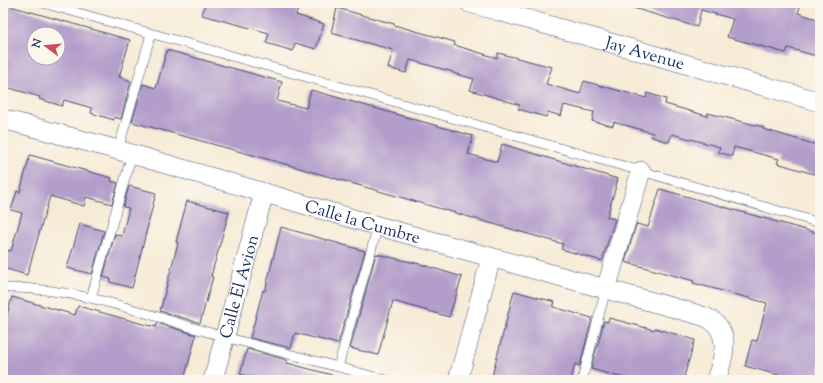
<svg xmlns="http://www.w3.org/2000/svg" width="823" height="383" font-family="'Sorts Mill Goudy',serif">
<rect width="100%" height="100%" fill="#fbf7ec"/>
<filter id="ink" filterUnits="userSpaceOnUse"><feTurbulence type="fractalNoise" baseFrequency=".025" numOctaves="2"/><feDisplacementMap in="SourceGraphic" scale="8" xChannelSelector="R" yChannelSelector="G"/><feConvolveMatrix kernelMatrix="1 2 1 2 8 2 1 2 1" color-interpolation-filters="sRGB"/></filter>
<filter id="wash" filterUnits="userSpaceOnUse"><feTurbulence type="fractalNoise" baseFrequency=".012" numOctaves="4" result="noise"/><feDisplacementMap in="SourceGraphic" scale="16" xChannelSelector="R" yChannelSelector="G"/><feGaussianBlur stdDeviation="0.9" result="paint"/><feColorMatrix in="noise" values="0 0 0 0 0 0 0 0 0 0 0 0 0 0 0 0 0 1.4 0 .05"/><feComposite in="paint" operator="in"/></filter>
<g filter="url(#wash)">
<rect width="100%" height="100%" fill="#f7ebd7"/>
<g id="blocks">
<path fill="#b39dca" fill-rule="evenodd" d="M205,3H300L296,15L324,24L316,49L295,43L293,51L266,43L269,33L202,15Z
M630,3H786L800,7L798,13L820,20V57L788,48L786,53L727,37L733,19L701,10L697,27L630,7Z
M3,4L130,40L119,77L131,81L121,119L114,117V120L91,113L92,108L64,100L62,106L39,99L40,97L3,86ZM34,34H58V58H34Z
M337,8L394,24V25L455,42L454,45L497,58L498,53L552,67L546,84L580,94L584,81L646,98L647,93L666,99L665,104L707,116L708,113L763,127V129L820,146V164L817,175L777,163L779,159L734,147L732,156L718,152L720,147L672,134L669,142L652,137L653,133L614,122L613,126L592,121L594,112L564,105L561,116L548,112L546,117L518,109L520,105L470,90L474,79L453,73V72L410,60L406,73L388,68L393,50L331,33Z
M167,50L282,82L277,101L306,108L311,90L473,136L468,154L497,162L502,144L618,179L607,217L615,219L602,261L561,249L563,244L285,164L132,122L143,84L156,88Z
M30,155L112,178L111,181L118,183L112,204L86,197L84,206L50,196L27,275L3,268V249L11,251L22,213L11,210L17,191L20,192Z
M129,186L156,193L132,288L110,282L111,279L103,277L115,234L122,236L129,208L123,207Z
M660,189L820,234V380H797L745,366L752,340L757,341L767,303L693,283L694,281L625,262L636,225L637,224L648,227Z
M187,201L229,212L211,276L213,277L200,323L160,311L178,243L176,242Z
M80,224L104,231L92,274L67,268Z
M281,227L365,251L338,344L295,333L291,348L250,338L263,290L265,291Z
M376,254L420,264L462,277L449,317L393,301L378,355L350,348Z
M514,291L555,302L553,307L592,318L580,366L575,364L571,380H491Z
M12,297L75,315L78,306L143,324L156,327L157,323L196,335L184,380H3V329Z
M609,318L654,330L655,328L695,340L683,380H631L591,369L604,321L608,322Z
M247,349L287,360V363L332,375L331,380H263L240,374Z"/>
</g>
</g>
<g filter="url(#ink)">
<use href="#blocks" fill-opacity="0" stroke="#3c4b70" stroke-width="1"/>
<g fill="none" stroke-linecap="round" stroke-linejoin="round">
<g stroke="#3c4b70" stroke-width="10">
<path id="lane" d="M43,3L641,171L820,223
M118,150L151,34
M3,288C72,286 139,312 204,331C264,348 325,363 386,380
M91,298L132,154
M338,367L378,226
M582,380L606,289"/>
</g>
<g stroke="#3c4b70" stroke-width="20">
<g id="street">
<path id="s1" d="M470,3L820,102"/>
<path id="s2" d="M3,119L118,150L378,226L696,314C701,316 707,317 711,320C732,334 723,360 716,380"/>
<path d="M606,289L641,171"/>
<path id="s3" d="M213,380L264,193"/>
<path d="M458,380L491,258"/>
</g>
</g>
<use href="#lane" stroke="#fff" stroke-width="9"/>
<use href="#street" stroke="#fff" stroke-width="19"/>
</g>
</g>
<g text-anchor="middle" stroke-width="3" stroke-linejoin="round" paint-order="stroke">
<g font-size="17" fill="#1b2f5e" stroke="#fbf7ec">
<text dy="6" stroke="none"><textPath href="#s1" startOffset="182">Jay Avenue</textPath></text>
<text dy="6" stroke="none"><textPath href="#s2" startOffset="374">Calle la Cumbre</textPath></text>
<text dy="6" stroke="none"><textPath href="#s3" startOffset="97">Calle El Avion</textPath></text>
</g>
</g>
<rect width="823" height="383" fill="none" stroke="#fbf7ec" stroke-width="16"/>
<g transform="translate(46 46) rotate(286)"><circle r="19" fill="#fbf7ec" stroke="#a1a7b3"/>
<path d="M0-3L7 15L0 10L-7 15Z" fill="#d1495b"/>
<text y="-6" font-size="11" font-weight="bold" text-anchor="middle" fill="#1b2f5e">N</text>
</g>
</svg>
